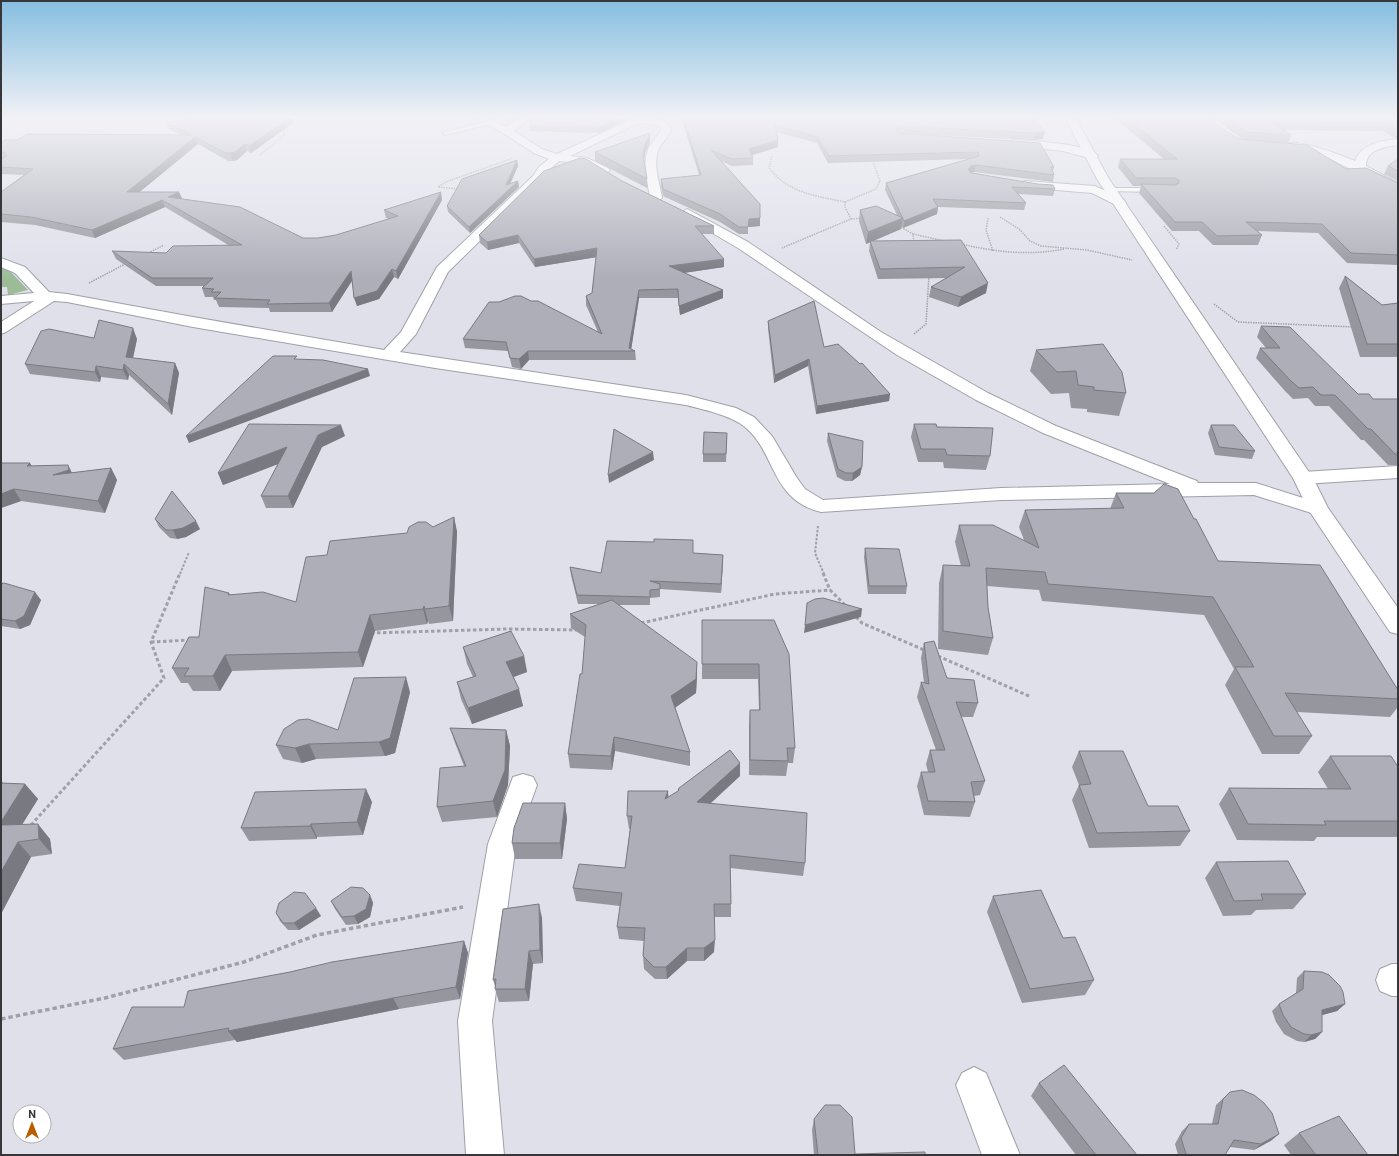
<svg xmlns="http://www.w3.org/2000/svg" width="1399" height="1156" font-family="Roboto,sans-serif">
<rect width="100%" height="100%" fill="#e0e0eb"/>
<path fill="#9cbc98" d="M1,267L8,269L28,290L8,295L7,287H1Z"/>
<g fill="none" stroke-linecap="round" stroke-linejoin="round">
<g stroke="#9f9fa9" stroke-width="2">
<path id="lane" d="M488,121L490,124L445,135L442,133Z
M1111,188H1155L1158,190L1155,192L1109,191L1108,190Z"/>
</g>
<g stroke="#9f9fa9" stroke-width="2">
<path id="street" d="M471,117H484L506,127L519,117H530L514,131L542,149L557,154L635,118L662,117L657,120L666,122L671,129C669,138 661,142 658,151C653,166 660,183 662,198L656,202L650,198L645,168L646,156L649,147L660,132L661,129L659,126L642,123L634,125L570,156L587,158L608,168L610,170L608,172H600L581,163L559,161L548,171L542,180L448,272L416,334L400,352L686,395L736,408L754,417L772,436L797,478L805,489L823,500L1001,488L1170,484L1043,433L976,400L897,355L738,248L683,216L681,213L687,209L748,242L881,332L988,393L1056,426L1197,481L1198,483H1256L1325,505L1328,509L1325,513L1318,515L1254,495L1001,500L821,512C768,499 777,449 741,424C725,414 705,410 686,405L435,368L193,327L67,302L54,301L6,332L1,334V322L34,301L1,304V296L34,293L15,273L1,267V258L25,267L49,292L67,294L193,317L384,350L401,332L437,267L533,176L539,167L549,159L534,153L503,133Z
M1398,139V145C1384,147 1366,149 1366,166L1398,183V192L1326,157L1301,151L1286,149L1281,146C1290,135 1343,156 1355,161C1362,143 1381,141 1398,139Z
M1012,140C1029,141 1088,143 1098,156L1093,159L1063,151L1008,145L1007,143Z
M1025,181L1095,186L1124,200L1126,203L1120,207L1092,193L1021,187L1019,185L1021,183Z
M1398,466V478L1303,484L1296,482L1293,478L1296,474L1303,472Z
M523,774L533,777L537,785L516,844L492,1021L504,1155H466L458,1021L488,844L513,777Z
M1392,964H1398V996H1392L1380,991L1376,980L1380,969Z
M974,1067L986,1073L1020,1155H982L956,1085L962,1073Z"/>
</g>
<g stroke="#9f9fa9" stroke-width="2">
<path id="secondary" d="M1065,117H1075L1109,179L1313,478L1328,508L1398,608V634L1390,632L1308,509L1293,478L1097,179Z"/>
</g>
<path stroke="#a0a0a8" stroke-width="1.5" stroke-dasharray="1.5 1" stroke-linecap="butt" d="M202,121L208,117
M260,155L284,135V130L279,131
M772,156L769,168C788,193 816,196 845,202V207L851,219L782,248
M460,189L438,187L446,182L513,158
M845,202L876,189L880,181L872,159
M1000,217L1019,229L1030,241L1041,246L1087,250L1132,260
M988,218L986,230L993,251
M851,219L862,218
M899,226L913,234L914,243
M1164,226L1179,244L1176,250
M913,234L944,241
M961,244C996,252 1029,256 1064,249
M146,254L164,245
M89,283L127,263
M1214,304L1238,322L1355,327
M914,334L926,324L929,275"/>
<path stroke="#a0a0a8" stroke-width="2" stroke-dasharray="2.5 1.5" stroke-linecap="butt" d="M818,526L815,553L824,574
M180,574L189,552"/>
<path stroke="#a0a0a8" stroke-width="3" stroke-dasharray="3.5 2.5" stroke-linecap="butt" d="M823,573L830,590
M856,617L862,623L924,650
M641,623L775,594L830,590L846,606
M371,633L507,629L578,630
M151,642L191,640
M938,656L1031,697
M31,825L164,678L151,642L180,573"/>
<path stroke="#a0a0a8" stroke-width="3.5" stroke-dasharray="4.5 3" stroke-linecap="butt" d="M1,1019L105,998L244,962L317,935L463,907"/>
<use href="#lane" fill="#fff" fill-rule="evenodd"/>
<use href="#street" fill="#fff" fill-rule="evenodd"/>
<use href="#secondary" fill="#fff" fill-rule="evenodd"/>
</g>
<path fill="#95969e" d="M527,117H634L599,133L530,131L529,126L531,121L527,122Z
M681,117H1032L1043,139L1033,140L897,133L1054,167L1053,171L1054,175L1053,182L974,172H971L1055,189L1053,196L1018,194L1026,203L1024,210L938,207L937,214L903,228L902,226L901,229L873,241L961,240L986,293L958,307L929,297L931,287L947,278L878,279L869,251L870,242L866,244L859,221L860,210L897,215L885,190L886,183L970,159L828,163L817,143L776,132L778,147L752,155L753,158V165L732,166L721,161L760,226L748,227V234H739L720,222L663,196L661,186V179L699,175Z
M1113,117H1208L1221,128L1239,139L1398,183V265L1347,263L1318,233L1257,231L1262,235L1258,245H1213L1199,231H1172L1139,193L1141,186H1133L1118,167L1120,159H1164Z
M1212,117H1398V138H1395L1383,131L1284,130L1291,135L1288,143L1243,140Z
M166,122L293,123L251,153L247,151L237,160L233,161H228L198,144L139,192H179L182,199L303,238H318L336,235L389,219L386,218L384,210L442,200L398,279L394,277L379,299L357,306L352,281L332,312H270L269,308L219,307L216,300H214L213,297H205L202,288L204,286H156L116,259L112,251L166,253L230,246L165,207L95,238L35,225L1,222V192L24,175L1,174V143L181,135L169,129Z
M650,142L645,153L644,160L647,179V188L595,161V152Z
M1398,159V181L1384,174L1388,166Z
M517,160L518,166L510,184L518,181L519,187L470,233L448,212L447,206Z
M622,181L714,226V234H702L724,267L684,273L723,290V298L680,315L678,298H639L631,349L635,351L636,360H529L521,369L512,367L508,351L465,348L463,339L499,302L531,301L598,332L586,305V296L592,293L596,257L535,267L519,243L488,250L480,243L479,235Z
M1345,276L1382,305L1398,303V357H1360L1339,288Z
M768,321L860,364L890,394L889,401L816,414L808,366L774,383L768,328Z
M1261,326L1358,394L1373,399H1398V465H1388L1364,440H1361L1329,406H1315L1308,398L1293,399L1285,391L1256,358L1260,348H1266L1257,337Z
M94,338L137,339L133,358L175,363L179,373L172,415L129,375L128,380L101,377L100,382L30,374L25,364Z
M1036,350L1126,393L1119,416L1087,412V409L1071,408L1069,393L1051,394L1030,371Z
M914,424L937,427L990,456L986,470L944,468L943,462H918L911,437Z
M1211,425L1255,451L1252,459L1215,455L1208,433Z
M727,433L726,462H703V454Z
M828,433L862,467L860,475L852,481H845L837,477L827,441Z
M345,436L322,447L293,508H266L261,496L278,464L223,485L218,473Z
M1,463L32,466L68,465L72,473L111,468L117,480L105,513L21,501L1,508Z
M1116,493L1218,561L1398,690V707L1390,717L1297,712L1312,736L1299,754H1262L1225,685L1234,669L1204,615L1042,601L1039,590L987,586L988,607L993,638L988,655L938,649L939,583L943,565L961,566L955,542L959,525L1024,540L1019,527L1025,510L1110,509Z
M454,517L457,532L453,621L429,624L428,621L427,624L375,631L363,667L232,671L220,691H193L188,683H181L172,668L199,637L229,593L230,595L296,602L327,555L407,533L433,527Z
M155,519L200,529L186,537L177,539L170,538L159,527Z
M654,542L693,553L723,555L721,593L660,589V597L650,598V605H619L697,676L696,693L675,707L690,752V766L615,751L612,770L570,768L568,754L582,674L585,637L571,628L570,614L600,604H578L571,575L570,567L601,573Z
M865,548L907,586L906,594H868L864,557Z
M1,584L41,600L30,625L20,629L1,626Z
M702,620H774L795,748L793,763H788L786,776L749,775V725L750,710H759L758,679H702Z
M924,643L947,678L978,703L973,717H961L985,781L980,795L974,796L975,802L970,817L924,815L917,786L921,772H928L926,764L930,750H936L917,697L921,682L924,683L921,658Z
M463,647L524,656L527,672L514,677L523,706L472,724L461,699L457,682L473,677L467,664Z
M410,692L395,753L385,756L316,759L302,763L283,759L276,745L338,730Z
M450,728L506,730L510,746L508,785L497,817L442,822L437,807L464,766L455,743Z
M1079,751L1148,806L1190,831L1180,846L1089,848L1072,800L1079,785L1072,767Z
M1330,756L1398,767V837H1317L1314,841L1237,840L1219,804L1229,788L1328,789L1318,772Z
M740,776L710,803L805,863L803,876L730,868L731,904V917H714V952L704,961H687L667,979H655L644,969L643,956L644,941L619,939L617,927L620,906L576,901L573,888L625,868L630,829H629L627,816L668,791V797Z
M1,780L3,783L25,784L38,799L22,824L50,839L52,854L31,857L1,914Z
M372,802L363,835L317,837V839L249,841L241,828Z
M565,803L567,819L562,859H515L512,843Z
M1216,862L1306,894L1293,909L1256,910L1251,915L1223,916L1205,878Z
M370,895L373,903L370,917L358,924L346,925L335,909L331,901Z
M993,896L1063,938L1094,980L1085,995L1022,1003L987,912Z
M276,913L321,916L299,930H288L280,921Z
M542,918L543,963L533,964L529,1001L499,1002L495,989V986L493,980Z
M464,941L468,953L460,999L399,1009L237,1042L235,1040L124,1060L113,1049L184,1007Z
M1304,971L1345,1004L1337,1011L1322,1015V1032L1315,1039L1304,1042L1297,1041L1284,1034L1276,1022L1272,1011L1279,1004L1296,993L1297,978Z
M1039,1083L1137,1155H1076L1031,1096Z
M1230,1092L1272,1140L1254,1150L1230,1147L1225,1155H1178L1175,1144L1182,1131L1189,1124H1212L1216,1105Z
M814,1119L855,1154L925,1155H814L812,1130Z
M1299,1133L1368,1155H1291L1284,1145Z"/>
<path fill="#797a81" d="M291,117H292L293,123L251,153L249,146Z
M507,117H517L507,122Z
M622,117H634L599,133L598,128Z
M1045,132L1043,139L1033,140L1034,133Z
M650,133V142L645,153L643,164V154L645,144Z
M195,137L198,144L130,200L127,192Z
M778,140V147L749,156V149Z
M245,144L247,151L237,160L233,161L230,153Z
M517,160L518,166L507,191L506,185Z
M976,165L974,172L970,173L968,169L971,166Z
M518,181L519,187L470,233L469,227Z
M179,192L182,199L168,197Z
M441,192L442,200L398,279L396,271Z
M162,200L165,207L95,238L92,230Z
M938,207L937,214L903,228L904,221Z
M760,218V226L748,227L749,219Z
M903,218L901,229L866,244L868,232Z
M518,235L519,243L488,250L487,242Z
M597,248L598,257L535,267L534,259Z
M724,259V267L669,275V266Z
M392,269L394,277L379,299L357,306L354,298Z
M351,271L353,279L332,312L329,303Z
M988,283L986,293L958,307L961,297Z
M639,290V298L631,351L629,348Z
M723,290V298L680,315L679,306Z
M133,328L137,339L131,367L126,357Z
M528,351L529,360L521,369L519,359Z
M809,359L808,366L774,383L775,375Z
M175,363L179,373L172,415L168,404Z
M124,364L129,375L128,380L123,370Z
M96,366L101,377L100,382L95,372Z
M368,369L370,376L189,443L186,436Z
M890,394L889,401L816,414L817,406Z
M341,425L345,436L322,447L293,508L288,496L318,435Z
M287,447L291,459L223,485L218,473Z
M653,452L654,460L609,483L608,475Z
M30,463L37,474L27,466Z
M68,465L74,477L53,475Z
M862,467L860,475L852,481L853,473Z
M111,468L117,480L105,513L98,501Z
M14,489L21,501L1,508V494Z
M454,517L457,532L453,621L449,606Z
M196,521L200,529L186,537L177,539L173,530Z
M723,555V563L721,593V584Z
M35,592L41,600L30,625L20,629L15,621Z
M424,606L428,621L427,624L423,609Z
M862,609L861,617L804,633L805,625Z
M370,615L375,631L363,667L358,652Z
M225,655L232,671L220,691L213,676Z
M524,656L527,672L510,678L506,662Z
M697,662V676L696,693L672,710L671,696Z
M406,677L410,692L395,753L385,756L379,742Z
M519,689L523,706L472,724L468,708Z
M506,730L510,746L508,785L497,817L493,801Z
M614,737L615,751L612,770L611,756Z
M309,744L316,759L302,763L295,748Z
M740,763V776L697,816V802Z
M25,784L38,799L12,841L1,828V822Z
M366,789L372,802L363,835L357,822Z
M668,791L669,804L665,799Z
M565,803L567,819L562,859L560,843Z
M38,824L50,839L52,854L39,839Z
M311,824L317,837V839L310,826Z
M18,842L31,857L1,914V872Z
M370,895L373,903L370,917L358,924L354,916Z
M539,904L542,918L543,963L540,950Z
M316,908L321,916L299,930L294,923Z
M715,940L714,952L704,961V948Z
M464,941L468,953L460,999L456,987Z
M687,948V961L667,979L666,967Z
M529,951L533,964L529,1001L525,989Z
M393,998L399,1009L237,1042L228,1031Z
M1345,1004L1337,1011L1315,1017L1322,1010Z
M1322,1032L1315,1039L1304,1042L1311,1035Z
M1279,1134L1272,1140L1254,1150L1261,1144Z"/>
<path fill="#adaeb8" stroke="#797a81" d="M229,117H291L249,146L245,144L235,152L230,153H226L195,137L127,192H179L168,197L240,207L303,238H318L336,235L398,216L384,210L441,192L396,271L392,269L377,291L354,298L351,271L329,303L267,304L270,300L215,298L221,292H211L214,289L202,288L213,278H152L112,251L166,253L173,246L242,245L162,200L92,230L31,217L1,214V192L33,169L1,167V159L7,156L4,152H1V143L5,140H17L27,134L191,135L166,122Z
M534,117H622L598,128L529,126Z
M683,117H1032L1045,132L1034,133L897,126L896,130L898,133L1040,143L1054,167H1051L1054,175L976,165L971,166L968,169L971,173L1038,184L1053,185L1055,189L1012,187L1026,203L933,199L938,207L904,221L886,183L979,156L978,152L829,156L817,137L775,125L778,140L749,149L753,158L732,159L711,150L760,204V218L749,219L748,227H739L720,214L663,189L661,179L701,175Z
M1125,117H1208L1221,128L1239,139L1307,145L1346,169L1366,168L1398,183V255L1351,253L1322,224L1246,222L1262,235L1217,236L1202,222H1175L1141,184L1175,185L1179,183V180L1175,178H1136L1120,159H1177Z
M1226,117H1398V130L1386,123L1271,122L1291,135L1246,132Z
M650,133L645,144L643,154L647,179L595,152Z
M580,158L586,159L622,181L714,226H695L724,259L669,266L723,290L679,306L678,289L639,290L629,348L635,351H528L519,359L510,358L506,342L463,339L489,302H499L515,296H521L531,301H538L602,334L586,296L592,293L597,248L534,259L518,235L487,242L479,235L544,171Z
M1398,159V171L1388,166Z
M517,160L506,185L518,181L469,227L447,206L462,179Z
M876,206L903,218L868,232L860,210Z
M961,240L988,283L961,297L931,287L965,267L880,269L870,241Z
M1345,276L1382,305L1398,303V344H1367Z
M814,301L824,347L838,344L860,364L862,363L890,394L817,406L809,359L775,375L768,321Z
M99,320L133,328L126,357L175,363L168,404L124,364L123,370L96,366L95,372L25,364L41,331L49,329L94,338Z
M1261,326L1290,327L1358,394H1369L1373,399H1398V454H1395L1371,429H1368L1335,395H1321L1313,387L1299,388L1290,380L1260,348H1280Z
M1103,344L1122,372L1126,393L1094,390V387L1078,385L1076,371L1057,372L1036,350Z
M273,356H297L294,359L323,360L368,369L186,436Z
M249,424L341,425L318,435L288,496H261L287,447L218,473Z
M914,424H936L937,427L993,428L990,456L947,455L945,449H921Z
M1211,425H1234L1255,451L1219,447Z
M614,429L653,452L608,475Z
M704,432L727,433L726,454H703Z
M828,433L863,441L862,467L853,473H846L838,469Z
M1,463H30L27,466L68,465L69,470L53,475L111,468L98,501L14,489L1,494Z
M1164,484L1178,489L1194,519H1196L1218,561L1320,565L1398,690V699L1285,693L1312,736H1274L1235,667H1254L1213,597L1048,584L1045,572L986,568L988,607L993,638L943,631V565L970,566L959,525H993L1039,548L1025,510L1124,508L1116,493H1154Z
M172,491L196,521L183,528L173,530H166L155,519Z
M454,517L449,606L425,609L424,606L423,609L370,615L358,652L225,655L213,676H184L189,668H172L189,637H199L205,587L229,593L228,595L263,592L296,602L306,557L327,555L330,541L407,533L409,527L418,522H426L433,527Z
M654,539L693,540V553L723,555L721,584L650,581L660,584V589L650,590V597L577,595L570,567L601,573L607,541L654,542Z
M865,548L899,549L907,586H869Z
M4,583L35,592L24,616L15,621L1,619V584Z
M823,598L862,609L805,625L807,603L815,599Z
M612,600L697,662L696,679L671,696L690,752L614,737L611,756L568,754L580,674H582L586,625L570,614Z
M702,620H774L789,654L795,748H787L788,761L750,760V710H760L759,664H702Z
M511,631L524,656L506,662L519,689L468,708L457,682L476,676L463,647Z
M934,641L947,678L974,680L978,703L956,702L985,781L971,782L975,802L928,801L921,772H935L930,750H945L921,682L929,684L924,643Z
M406,677L390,738L379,742L309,744L295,748L276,745L284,729L298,720L308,719L338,730L354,678Z
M450,728L506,730L505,770L493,801L437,807L440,768L466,766Z
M730,750L740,763L697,802L807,813L805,863L730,855L731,904H714L715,940L704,948H687L666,967H654L643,956L645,928L617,927L622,893L573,888L579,864L625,868L632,816H627L628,791H668L665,799L678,791L679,788Z
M1079,751H1123L1148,806H1178L1190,831L1097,833L1079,785L1091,784Z
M1330,756H1391L1398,767V821H1324L1326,825L1248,824L1229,788L1351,789Z
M1,783L25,784L1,822Z
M366,789L357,822L311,824L310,826L241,828L255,792Z
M523,803H565L560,843H512L514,828Z
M38,824L39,839L18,842L1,872V825Z
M1288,861L1306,894H1261L1263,900L1234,901L1216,862Z
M351,887L363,888L370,895L366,909L354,916L342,917L331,901Z
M1041,890L1063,938L1075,937L1094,980L1030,989L993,896Z
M294,892L305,893L316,908L294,923H283L276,913L279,903Z
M539,904L540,950L529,951L525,989H495L496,979L493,980L503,909Z
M464,941L456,987L393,998L228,1031L229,1028L113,1049L132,1007H184L188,991L290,972L332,962Z
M1304,971L1322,972L1329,975L1340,986L1343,992L1345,1004L1322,1010V1032L1311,1035L1304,1034L1291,1027L1283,1015L1279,1004L1303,989Z
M1064,1065L1137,1155H1096L1039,1083Z
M1242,1090L1254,1095L1264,1103L1272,1113L1279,1134L1261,1144L1234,1140L1225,1155H1188L1186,1154L1181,1138L1189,1124H1218L1223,1099L1230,1092Z
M825,1105H840L852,1117L855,1154L925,1152V1155H818L814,1119Z
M1339,1116L1368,1155H1316L1299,1133Z"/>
<linearGradient id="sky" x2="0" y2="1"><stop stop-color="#85bee0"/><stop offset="0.42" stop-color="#f1f1f6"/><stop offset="1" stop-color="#f1f1f6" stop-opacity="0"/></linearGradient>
<rect width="1399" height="279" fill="url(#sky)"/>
<rect width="1399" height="1156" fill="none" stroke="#37373b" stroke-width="4"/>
<g transform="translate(32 1124)"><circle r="19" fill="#ffffff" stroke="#afafb1"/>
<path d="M0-3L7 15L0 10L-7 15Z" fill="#b95e00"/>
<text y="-6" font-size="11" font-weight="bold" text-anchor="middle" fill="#37373b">N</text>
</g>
</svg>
